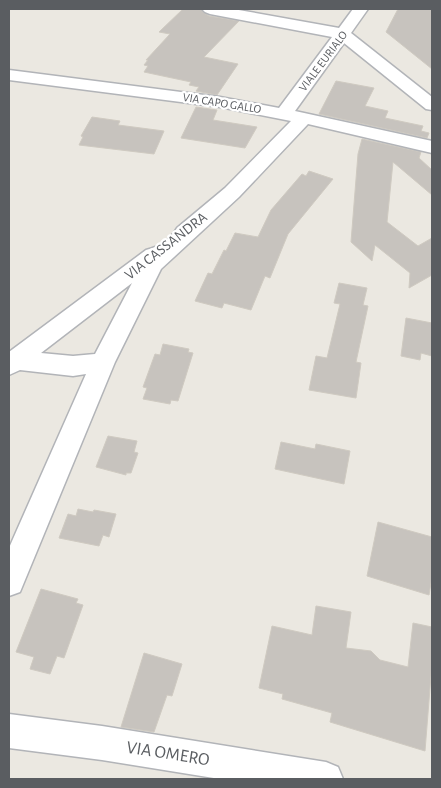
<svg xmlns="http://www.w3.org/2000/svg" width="441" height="788" font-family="'Alegreya Sans',sans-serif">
<rect width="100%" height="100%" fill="#ebe8e1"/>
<path fill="#c7c3be" stroke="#cfcac1" d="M183,9H200L204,13L209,16L239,21L204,57L238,64L217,95L196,91L199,87L189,85L191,82L144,72L148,66L144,65L148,60H146L170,34L159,32Z
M398,9H432V69L386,32Z
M336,81L374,88L365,106L388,111L385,118L423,126L421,131L429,133L427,138L319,114Z
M196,107L217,110L213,120L257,127L245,148L181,138Z
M92,117L120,121L118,125L164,131L154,154L79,145L83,137L81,136Z
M362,139L421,152L419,158L432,170V195L393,162L387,222L418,246L432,238V275L409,288L410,273L375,245L372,261L351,242L358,154Z
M309,171L333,179L288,234L270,278L265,276L251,310L224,303L222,308L195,301L208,273L212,274L224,250L226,251L235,233L258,237L271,210L302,174L306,176Z
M339,283L367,288L363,305L368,306L356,362L361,363L356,398L309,390L316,356L327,358L340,304L334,303Z
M406,318L432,323V356L421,353L420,360L401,356Z
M163,344L189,349L188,352L193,353L178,401L171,400L170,404L143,399L147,388L143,387L155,354L160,355Z
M108,436L137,441L134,452L138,453L131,473H126V475L96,467Z
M281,442L315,449L316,444L350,451L344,484L275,469Z
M78,509L93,512L94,510L116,514L109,537L103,535L99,546L59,538L68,514L76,516Z
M378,522L432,537V577L429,595L367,576Z
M41,589L78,599L76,603L83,605L64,658L57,656L50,674L30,669L34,657L16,652Z
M316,606L351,612L346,648L371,651L380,660L408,667L413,623L432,627V663L425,751L330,722L332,713L282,699L283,694L259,688L272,626L312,635Z
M144,653L182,664L172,696L167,695L154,732L121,727Z"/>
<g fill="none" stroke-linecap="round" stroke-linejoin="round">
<g stroke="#b2b4b8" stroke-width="3">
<path id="minor" d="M202,9H233L339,28L353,9H368L351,33L432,97V110L426,109L344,43L295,111L432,141V153L308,124L239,197L161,269L115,362L20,592L9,596V548L86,374L73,376L20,370L9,375V352L146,250C160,246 169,241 177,228L225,188L291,121L220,107L9,80V70L220,97L279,108L332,37L210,14L205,12ZM132,283L95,354L73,356L41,353Z
M9,714L102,726L326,762L338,767L343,779H220L102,760L9,748Z"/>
</g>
<use href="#minor" fill="#fff" fill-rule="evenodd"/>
</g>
<g text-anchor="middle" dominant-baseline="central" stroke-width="4.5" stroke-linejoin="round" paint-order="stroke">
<g font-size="12" fill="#5a5d61" stroke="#fff">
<text transform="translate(323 61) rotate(-53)">VIALE EURIALO</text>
<text transform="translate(222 103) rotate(9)">VIA CAPO GALLO</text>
</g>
<g font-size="15" fill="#5a5d61" stroke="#fff">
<text transform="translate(166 246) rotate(-38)">VIA CASSANDRA</text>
</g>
<g font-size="18" fill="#5a5d61" stroke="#fff">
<text transform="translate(168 754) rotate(9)">VIA OMERO</text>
</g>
</g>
<rect width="441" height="788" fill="none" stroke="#5a5d61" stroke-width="20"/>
</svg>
